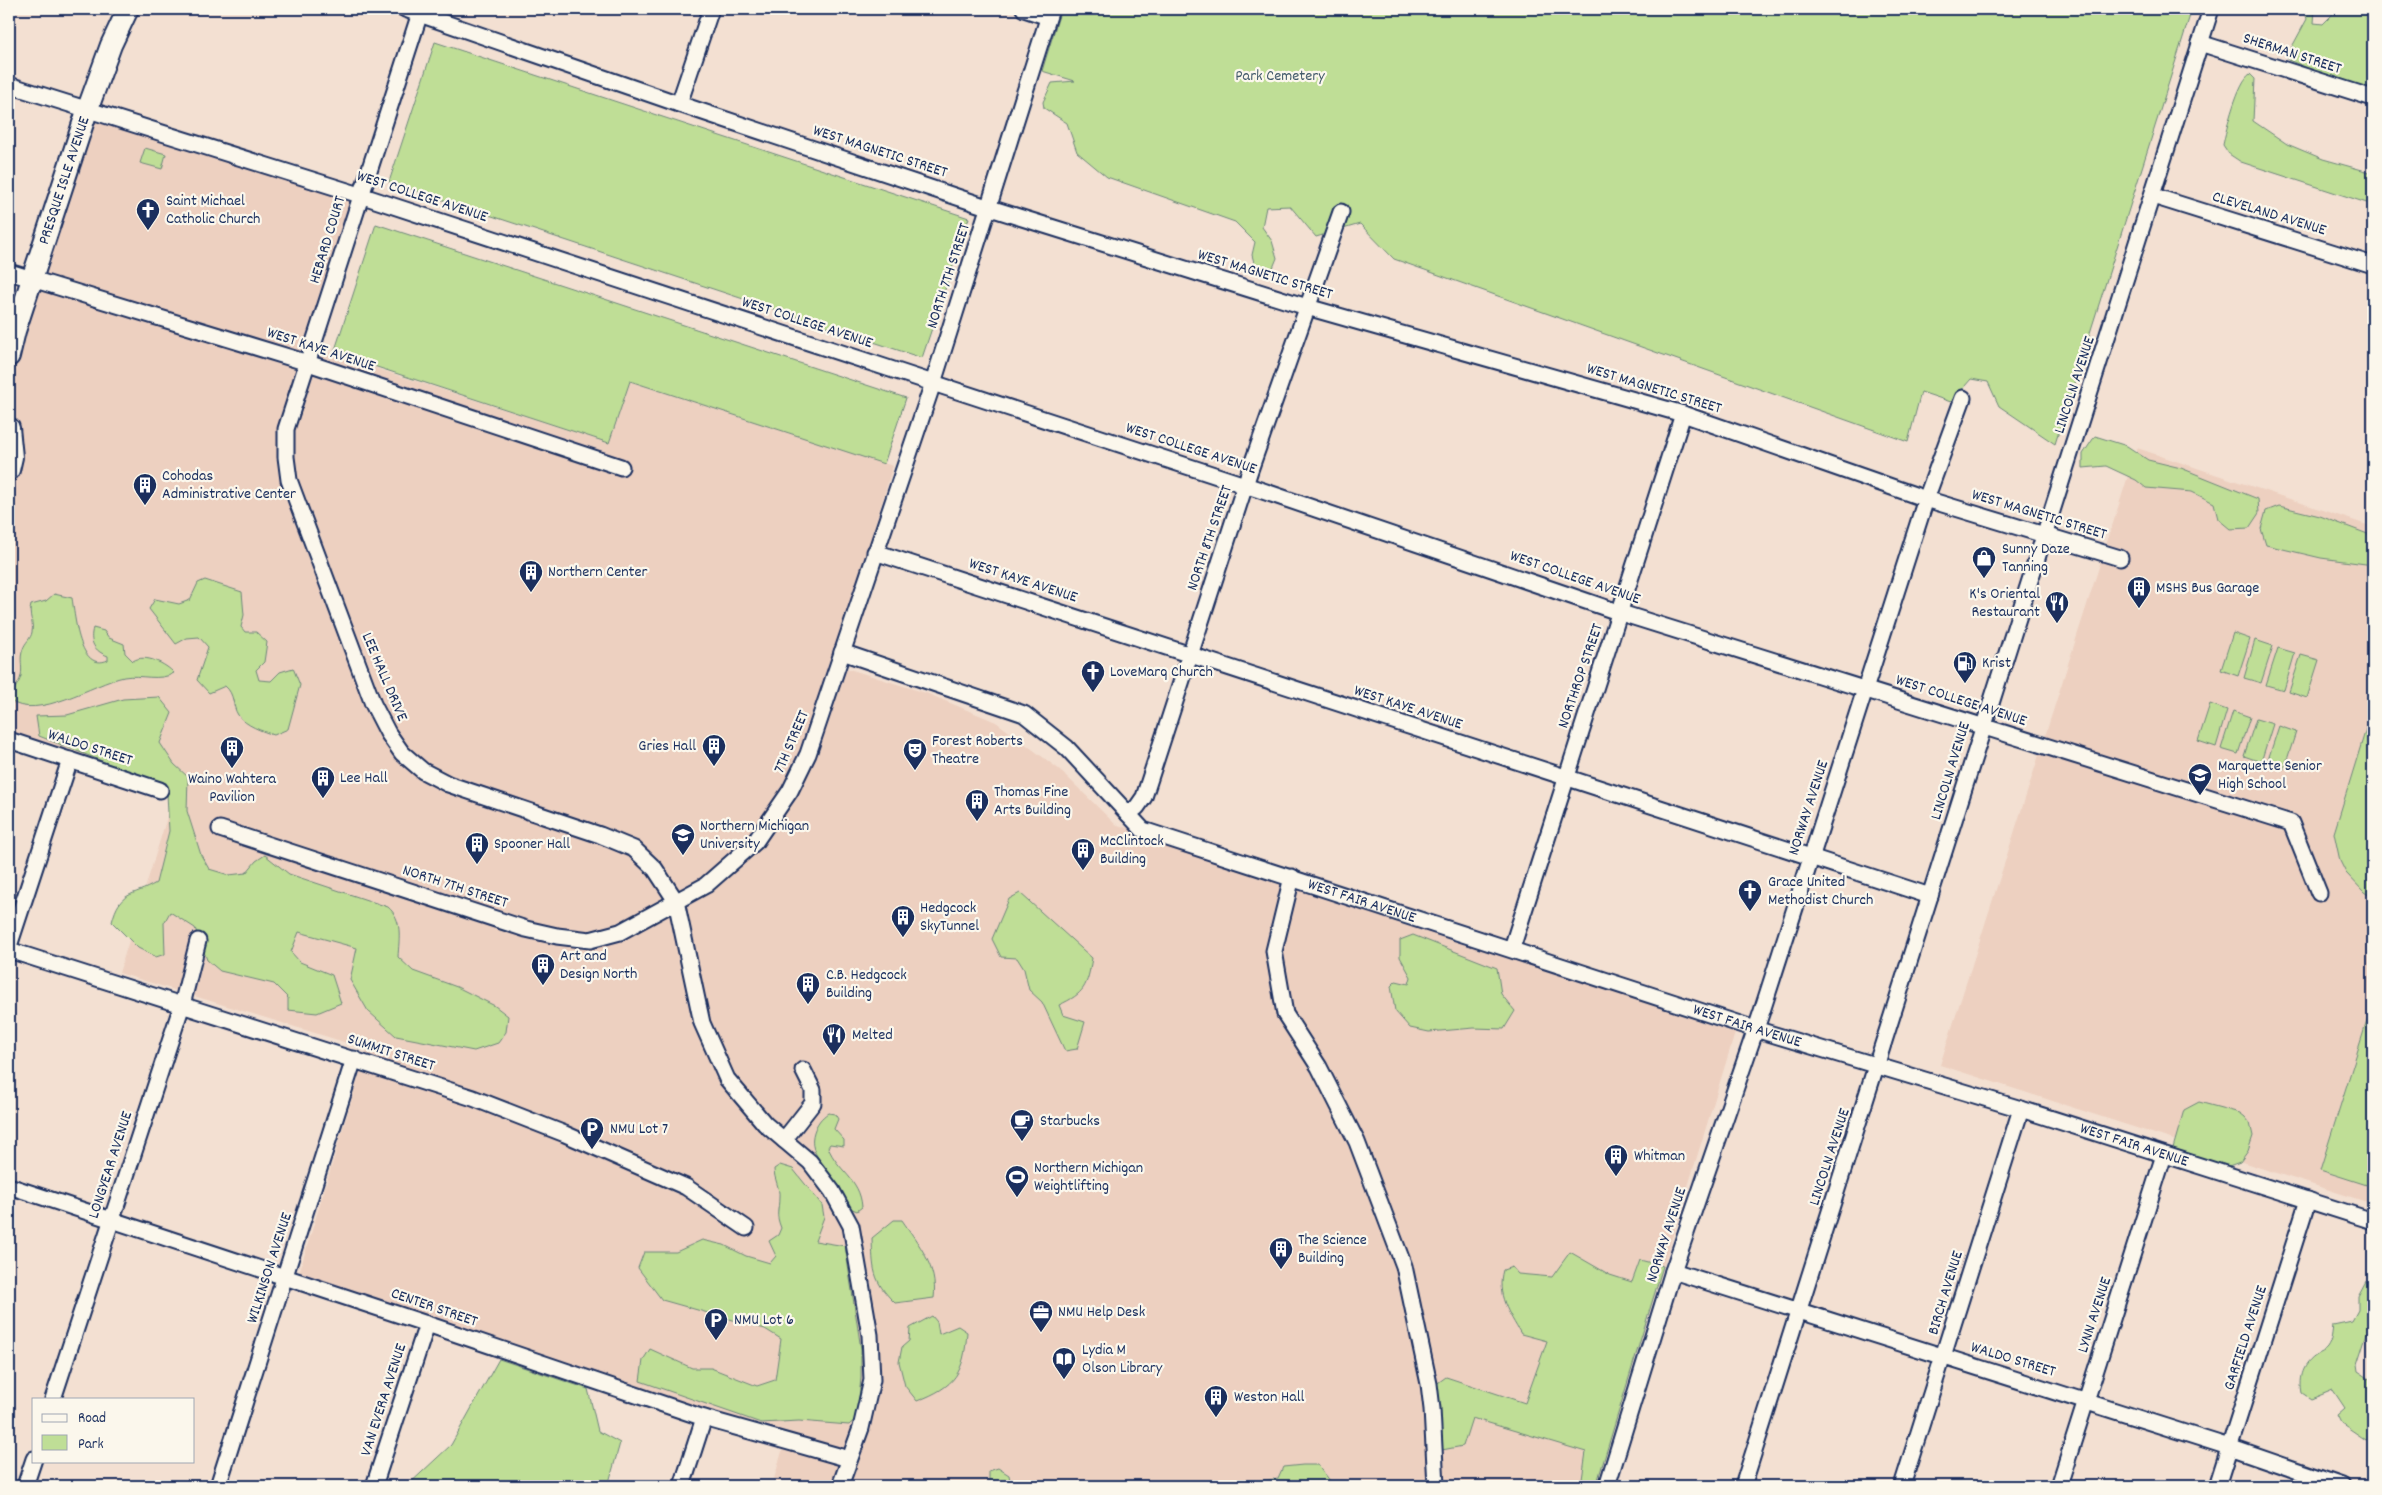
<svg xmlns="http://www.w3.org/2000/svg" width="2382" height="1495" font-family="Dekko,sans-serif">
<rect width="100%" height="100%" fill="#f3e0d2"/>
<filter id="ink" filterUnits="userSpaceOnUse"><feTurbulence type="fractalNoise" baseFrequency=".02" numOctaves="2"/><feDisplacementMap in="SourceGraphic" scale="10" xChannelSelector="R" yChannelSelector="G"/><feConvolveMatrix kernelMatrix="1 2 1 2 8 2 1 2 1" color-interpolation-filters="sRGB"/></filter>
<g filter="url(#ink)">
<path fill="#edd0c0" d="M93,117L354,196L303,345L609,443L629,381L893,466L833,664L926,693L996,722L1060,770L1115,824L1735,1033L1596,1486H772L785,1441L299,1273L367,1049L119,973L177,785L9,735V368Z
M2137,448L2373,527V1204L1940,1065Z"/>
<path fill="#bfde96" stroke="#6d867a" d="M1061,9H2192L2055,444L1999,406L1988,382L1971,379L1951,402L1921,392L1908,442L1394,259L1360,224L1316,237L1290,206L1266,207L1262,227L1272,241L1277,258L1270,275L1256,270L1252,255L1255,242L1235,222L1107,177L1077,152L1067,123L1044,108L1043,102L1052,83L1075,81L1042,71Z
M2304,9H2315L2314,23L2323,24L2332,15L2333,9H2373V91L2361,89L2288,60L2287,56L2307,19Z
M435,42L969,218L922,358L389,182Z
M2250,74L2255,79L2253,121L2287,144L2323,159L2373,173V205L2241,162L2229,154L2223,145C2226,130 2238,81 2250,74Z
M145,148L166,154L162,169L140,163Z
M376,224L906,398L884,464L630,381L609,443L334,353Z
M2095,436L2127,446L2148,460L2181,468L2258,499L2259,513L2249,528L2230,529L2218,519L2214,503L2192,492L2146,488L2136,480L2106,466L2083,468V454Z
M2279,506L2320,516L2373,536V565L2321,558L2266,545L2261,529L2266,511Z
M205,580L242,592L244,615L241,627L245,632H256L267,642L264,662L256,670L259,680L271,681L280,672L293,668L300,685L288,729L274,735C262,731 246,726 238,715C232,706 235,694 225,686L209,693L197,680L208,647L199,637L187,638L176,644L149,609L155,599L179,604L190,600L198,583Z
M54,594L72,598C75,616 79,673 108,660V656C94,651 89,642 93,628L104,631L109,638L124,644L125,653L133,661C145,653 166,664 174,673C160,682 140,674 124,677C94,683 37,722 9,700C11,691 19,685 21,676C23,666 19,659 23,649C25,642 31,639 32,632C34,622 28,615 31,605L46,601Z
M2233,633L2250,639L2238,676L2221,670Z
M2255,640L2273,646L2261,683L2244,678Z
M2278,648L2295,653L2284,690L2266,685Z
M2301,655L2319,660L2307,698L2289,692Z
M159,697L172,713L160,743L174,764L188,777L187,811L201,855L209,869L229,875L246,873L256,861L265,855L289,874L388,907C403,920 399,938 398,957L413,971L457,987L495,1006L508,1016L506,1032L498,1043L474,1051L396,1036L368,1011L350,980L357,948L299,932L291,952L300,962L332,975L341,1003L317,1013L288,1010V998L274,984L220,971L207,960L195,928L170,912L164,923L165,954L156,957L138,948L112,922C120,890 132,897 156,883L169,831L167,794L150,780L39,736L36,716L67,715L123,699Z
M2210,704L2227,710L2216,747L2198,741Z
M2373,706V898L2364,892L2346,873L2340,861L2334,833Z
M2233,711L2250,717L2238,754L2221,749Z
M2256,719L2273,724L2261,762L2244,756Z
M2279,726L2296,732L2284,769L2267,763Z
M1020,893L1092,958C1087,987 1085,993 1059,1005L1063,1015L1085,1022L1077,1049L1065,1051L1042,1002L1029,990L1024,969L1017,958L1001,957L992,939L1009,899Z
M1413,935L1497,968L1501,994L1515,1011L1504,1029L1474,1028L1429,1032L1410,1028L1395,1011L1391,986L1396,981L1409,984L1411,977L1400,957V940Z
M2373,1002V1187L2320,1170Z
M2199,1102L2240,1113L2245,1117L2250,1123L2253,1136L2248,1151L2240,1162L2226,1167L2175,1151L2173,1148L2184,1110Z
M828,1113L835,1114L838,1119L834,1129L844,1140V1146L830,1144L828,1147C837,1171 860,1178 862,1207L857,1211C842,1207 840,1188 832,1177C822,1161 808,1152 814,1132C817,1123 821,1118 828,1113Z
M780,1165L793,1169L822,1205L824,1217L815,1241L845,1246L861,1349V1378L857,1418L849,1425L799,1421L761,1423L640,1381L643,1360L650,1349L692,1368H711L757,1386L775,1380L781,1339L765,1329L662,1300L638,1268L644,1252H676L702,1240L724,1245L746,1256L770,1263L776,1256L769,1241L778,1235L781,1228C775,1213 779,1211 779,1197C780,1188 774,1179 774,1169Z
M894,1220H902C919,1245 938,1267 934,1298L895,1303C872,1281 873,1268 872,1238Z
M1570,1252L1610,1275L1632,1282L1640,1260L1663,1266L1596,1486H1581L1586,1452L1472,1418L1463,1446L1442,1450L1435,1385L1446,1377L1525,1403L1547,1341L1521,1334C1509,1313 1496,1295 1503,1270L1512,1267L1518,1274L1552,1277Z
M2366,1281L2373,1285V1332L2367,1333L2357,1364L2358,1371L2373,1381V1438L2366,1440L2341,1423L2337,1415L2345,1408L2333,1390L2311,1399L2302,1393C2299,1377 2303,1364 2317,1355C2321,1352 2324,1352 2327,1348C2332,1341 2332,1333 2333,1325L2352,1321L2358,1310V1296Z
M932,1316L937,1322L939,1334L958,1326L967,1332C964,1373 956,1386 917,1401L905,1386L899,1362L902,1347L909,1341L910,1328Z
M499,1359L588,1389L598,1431L620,1443L608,1486H407L451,1445Z
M1303,1465H1318L1334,1486H1229C1243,1477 1263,1483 1278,1478L1283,1467Z
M998,1468L1009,1475L1011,1486H989V1471Z"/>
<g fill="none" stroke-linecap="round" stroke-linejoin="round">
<g stroke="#1b2f5e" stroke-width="19">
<g id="minor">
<path d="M405,9L679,104L990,208L1307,307L1683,414L1926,499L2120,558"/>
<path d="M1024,9L1048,17"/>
<path d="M420,13L286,429V457L289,480L373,704L388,733L402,753L423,771L448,784L600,835L634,849L655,869L676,901L702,1023L727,1079L765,1124L810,1162L832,1191L851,1226L870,1335L872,1380L861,1428L840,1486"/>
<path d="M2200,43L2373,98"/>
<path d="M9,85L360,195L933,383L1260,490L1621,613L2291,823L2319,893"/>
<path d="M679,104L711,9"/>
<path d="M2153,196L2373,265"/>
<path d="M9,272L308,363L621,467"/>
<path d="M875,552L1930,896"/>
<path id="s1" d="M842,652L1024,714L1067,748L1143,830L1755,1029L2021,1109L2373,1221"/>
<path d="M9,740L160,790"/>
<path d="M1128,814L1137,807L1144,797L1250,470L1341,212"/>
<path d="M220,829L526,929L557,936L590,940L620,932L706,885L755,842L790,791L808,754L933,383L1051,9"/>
<path d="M1292,877L1274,951L1285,1014L1319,1067L1357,1142L1404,1266L1429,1384L1432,1409L1436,1486"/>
<path d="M9,946L70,760"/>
<path d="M1512,948L1683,414"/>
<path d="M9,950L473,1098L565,1134L686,1187L746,1228"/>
<path d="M784,1140L813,1103V1090L803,1070"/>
<path d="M9,1186L427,1324L704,1418L849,1459"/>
<path d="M1673,1271L2229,1447L2342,1486"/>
<path d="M53,1399L182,1005L198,941"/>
<path d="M25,1486L34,1459"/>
<path d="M218,1486L354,1059"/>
<path d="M374,1486L427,1324"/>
<path d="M682,1486L704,1418"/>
<path d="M1607,1486L1673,1271L1762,1011L1926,499L1963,398"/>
<path d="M1743,1486L2211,9"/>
<path d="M1902,1486L2021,1109"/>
<path d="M2059,1486L2164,1155"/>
<path d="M2217,1486L2308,1200"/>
</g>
</g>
<g stroke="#1b2f5e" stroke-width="24">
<g id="major">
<path id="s2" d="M9,356L15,331L88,108L111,45L128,9"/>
<path d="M9,428L12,457L9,470"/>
</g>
</g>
<use href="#minor" stroke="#fbf7ec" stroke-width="15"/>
<use href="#major" stroke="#fbf7ec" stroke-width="20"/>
</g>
</g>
<defs>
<g id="church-pin" transform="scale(1.25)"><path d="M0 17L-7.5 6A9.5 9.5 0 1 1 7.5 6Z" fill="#1b2f5e" stroke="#fbf7ec"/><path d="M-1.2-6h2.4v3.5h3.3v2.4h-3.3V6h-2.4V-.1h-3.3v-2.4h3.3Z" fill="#fff"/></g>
<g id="building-pin" transform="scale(1.25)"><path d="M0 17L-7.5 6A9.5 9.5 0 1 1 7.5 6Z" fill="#1b2f5e" stroke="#fbf7ec"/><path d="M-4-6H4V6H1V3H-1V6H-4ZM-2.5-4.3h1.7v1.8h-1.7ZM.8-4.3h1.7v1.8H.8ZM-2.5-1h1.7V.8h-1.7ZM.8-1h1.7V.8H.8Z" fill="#fff"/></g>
<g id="shop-pin" transform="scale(1.25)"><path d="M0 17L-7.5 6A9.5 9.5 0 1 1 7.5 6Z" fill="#1b2f5e" stroke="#fbf7ec"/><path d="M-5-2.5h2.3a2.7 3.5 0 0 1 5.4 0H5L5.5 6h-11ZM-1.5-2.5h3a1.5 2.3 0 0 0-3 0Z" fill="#fff"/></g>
<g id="restaurant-pin" transform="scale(1.25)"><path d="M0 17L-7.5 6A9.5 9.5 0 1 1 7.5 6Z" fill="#1b2f5e" stroke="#fbf7ec"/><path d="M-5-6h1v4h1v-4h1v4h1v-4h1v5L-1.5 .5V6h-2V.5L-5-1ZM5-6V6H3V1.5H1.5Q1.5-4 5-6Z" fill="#fff"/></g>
<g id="fuel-pin" transform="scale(1.25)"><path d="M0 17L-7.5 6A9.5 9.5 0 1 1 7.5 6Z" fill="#1b2f5e" stroke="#fbf7ec"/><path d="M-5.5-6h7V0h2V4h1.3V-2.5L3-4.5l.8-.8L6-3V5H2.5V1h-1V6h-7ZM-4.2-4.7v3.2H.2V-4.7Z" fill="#fff"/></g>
<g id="theatre-pin" transform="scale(1.25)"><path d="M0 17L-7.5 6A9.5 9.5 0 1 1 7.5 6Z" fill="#1b2f5e" stroke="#fbf7ec"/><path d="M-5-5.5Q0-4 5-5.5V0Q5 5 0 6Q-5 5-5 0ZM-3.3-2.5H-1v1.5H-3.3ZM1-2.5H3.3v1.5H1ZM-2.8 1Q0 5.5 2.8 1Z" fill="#fff"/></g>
<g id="school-pin" transform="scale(1.25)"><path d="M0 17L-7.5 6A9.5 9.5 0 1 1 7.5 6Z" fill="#1b2f5e" stroke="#fbf7ec"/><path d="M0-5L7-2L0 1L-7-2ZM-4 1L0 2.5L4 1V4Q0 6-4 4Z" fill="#fff"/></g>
<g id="university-pin" transform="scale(1.25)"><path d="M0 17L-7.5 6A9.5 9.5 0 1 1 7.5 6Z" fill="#1b2f5e" stroke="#fbf7ec"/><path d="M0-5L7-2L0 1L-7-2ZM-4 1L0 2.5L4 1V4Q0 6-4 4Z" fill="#fff"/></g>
<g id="cafe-pin" transform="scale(1.25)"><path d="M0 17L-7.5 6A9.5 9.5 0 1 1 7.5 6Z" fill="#1b2f5e" stroke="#fbf7ec"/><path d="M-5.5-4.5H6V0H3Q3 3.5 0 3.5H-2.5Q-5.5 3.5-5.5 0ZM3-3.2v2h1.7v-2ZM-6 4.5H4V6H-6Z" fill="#fff"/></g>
<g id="parking-pin" transform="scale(1.25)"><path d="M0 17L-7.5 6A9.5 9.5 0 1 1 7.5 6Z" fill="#1b2f5e" stroke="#fbf7ec"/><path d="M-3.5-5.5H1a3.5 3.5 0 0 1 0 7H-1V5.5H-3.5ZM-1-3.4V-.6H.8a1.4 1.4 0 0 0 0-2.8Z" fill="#fff"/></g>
<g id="stadium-pin" transform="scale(1.25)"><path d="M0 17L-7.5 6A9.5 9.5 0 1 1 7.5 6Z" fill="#1b2f5e" stroke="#fbf7ec"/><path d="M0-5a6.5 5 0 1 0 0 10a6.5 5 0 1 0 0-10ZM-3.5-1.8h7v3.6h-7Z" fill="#fff"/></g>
<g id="office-pin" transform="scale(1.25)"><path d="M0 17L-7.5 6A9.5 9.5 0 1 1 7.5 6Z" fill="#1b2f5e" stroke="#fbf7ec"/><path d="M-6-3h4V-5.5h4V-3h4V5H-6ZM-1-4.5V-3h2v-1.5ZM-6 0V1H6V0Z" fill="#fff"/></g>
<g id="library-pin" transform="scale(1.25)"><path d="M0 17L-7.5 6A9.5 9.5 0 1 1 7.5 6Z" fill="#1b2f5e" stroke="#fbf7ec"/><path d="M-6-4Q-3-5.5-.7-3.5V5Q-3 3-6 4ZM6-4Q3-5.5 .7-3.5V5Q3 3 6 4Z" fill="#fff"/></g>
</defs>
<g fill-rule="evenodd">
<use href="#church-pin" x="148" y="210"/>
<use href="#building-pin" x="145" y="485"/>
<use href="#shop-pin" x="1984" y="558"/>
<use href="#building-pin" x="531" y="572"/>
<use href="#building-pin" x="2139" y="588"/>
<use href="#restaurant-pin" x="2057" y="603"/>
<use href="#fuel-pin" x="1965" y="663"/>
<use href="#church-pin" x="1093" y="672"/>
<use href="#building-pin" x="714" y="746"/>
<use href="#building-pin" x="232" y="748"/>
<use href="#theatre-pin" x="915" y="750"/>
<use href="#school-pin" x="2200" y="775"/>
<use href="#building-pin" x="323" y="778"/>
<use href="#building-pin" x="977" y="801"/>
<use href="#university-pin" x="683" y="835"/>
<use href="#building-pin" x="477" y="844"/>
<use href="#building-pin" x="1083" y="850"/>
<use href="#church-pin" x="1750" y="891"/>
<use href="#building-pin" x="903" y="917"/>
<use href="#building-pin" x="543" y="965"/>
<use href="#building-pin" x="808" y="984"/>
<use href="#restaurant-pin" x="834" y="1035"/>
<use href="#cafe-pin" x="1022" y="1121"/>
<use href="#parking-pin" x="592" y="1129"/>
<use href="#building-pin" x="1616" y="1156"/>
<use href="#stadium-pin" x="1017" y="1177"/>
<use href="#building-pin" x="1281" y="1249"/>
<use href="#office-pin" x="1041" y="1312"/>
<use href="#parking-pin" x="716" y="1320"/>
<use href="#library-pin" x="1064" y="1359"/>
<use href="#building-pin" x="1216" y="1397"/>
</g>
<g text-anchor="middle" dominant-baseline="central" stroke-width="4.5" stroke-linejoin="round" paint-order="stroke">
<g font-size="16" fill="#1b2f5e" stroke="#fbf7ec">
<text transform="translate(2292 54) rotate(18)">SHERMAN STREET</text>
<text transform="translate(880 152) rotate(18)">WEST MAGNETIC STREET</text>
<text stroke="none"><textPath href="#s2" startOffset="184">PRESQUE ISLE AVENUE</textPath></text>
<text transform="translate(422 197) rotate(18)">WEST COLLEGE AVENUE</text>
<text transform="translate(2269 214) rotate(17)">CLEVELAND AVENUE</text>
<text transform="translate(328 240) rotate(-73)">HEBARD COURT</text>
<text transform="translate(1265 275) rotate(17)">WEST MAGNETIC STREET</text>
<text transform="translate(949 276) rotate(-72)">NORTH 7TH STREET</text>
<text transform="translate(807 323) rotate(18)">WEST COLLEGE AVENUE</text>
<text transform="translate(321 350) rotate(18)">WEST KAYE AVENUE</text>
<text transform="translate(2075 385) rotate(-72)">LINCOLN AVENUE</text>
<text transform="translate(1654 389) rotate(17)">WEST MAGNETIC STREET</text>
<text transform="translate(1191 449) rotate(18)">WEST COLLEGE AVENUE</text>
<text transform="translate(2039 515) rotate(17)">WEST MAGNETIC STREET</text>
<text transform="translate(1210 538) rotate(-71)">NORTH 8TH STREET</text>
<text transform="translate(1575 578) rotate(19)">WEST COLLEGE AVENUE</text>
<text transform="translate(1023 581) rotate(18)">WEST KAYE AVENUE</text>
<text transform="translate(1581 676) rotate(-71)">NORTHROP STREET</text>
<text transform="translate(384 677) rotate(67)">LEE HALL DRIVE</text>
<text transform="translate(1961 701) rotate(18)">WEST COLLEGE AVENUE</text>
<text transform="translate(1408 708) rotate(18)">WEST KAYE AVENUE</text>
<text transform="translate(792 742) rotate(-67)">7TH STREET</text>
<text transform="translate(90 748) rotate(18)">WALDO STREET</text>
<text transform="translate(1951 771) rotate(-73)">LINCOLN AVENUE</text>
<text transform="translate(1809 808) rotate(-72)">NORWAY AVENUE</text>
<text transform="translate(455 887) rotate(18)">NORTH 7TH STREET</text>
<text stroke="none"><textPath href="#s1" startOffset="589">WEST FAIR AVENUE</textPath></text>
<text stroke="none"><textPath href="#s1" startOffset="994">WEST FAIR AVENUE</textPath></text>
<text transform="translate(391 1053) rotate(18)">SUMMIT STREET</text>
<text stroke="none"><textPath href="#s1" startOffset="1399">WEST FAIR AVENUE</textPath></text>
<text transform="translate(1830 1157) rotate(-72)">LINCOLN AVENUE</text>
<text transform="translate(111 1165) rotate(-72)">LONGYEAR AVENUE</text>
<text transform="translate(1667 1235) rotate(-72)">NORWAY AVENUE</text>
<text transform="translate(270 1268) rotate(-72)">WILKINSON AVENUE</text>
<text transform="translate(1946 1293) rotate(-73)">BIRCH AVENUE</text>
<text transform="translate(434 1308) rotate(19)">CENTER STREET</text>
<text transform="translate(2095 1315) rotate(-72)">LYNN AVENUE</text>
<text transform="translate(2246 1338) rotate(-72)">GARFIELD AVENUE</text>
<text transform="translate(2013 1360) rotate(17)">WALDO STREET</text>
<text transform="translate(384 1400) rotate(-72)">VAN EVERA AVENUE</text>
</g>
<g font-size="16" fill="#445b6c" stroke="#fbf7ec">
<text x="1280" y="76">Park Cemetery</text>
</g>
<g font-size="16" fill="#1b2f5e" stroke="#fbf7ec" text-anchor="start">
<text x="166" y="201">Saint Michael<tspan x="166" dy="18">Catholic Church</tspan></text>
<text x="162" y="476">Cohodas<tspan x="162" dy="18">Administrative Center</tspan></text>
<text x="2002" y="549">Sunny Daze<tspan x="2002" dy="18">Tanning</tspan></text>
<text x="548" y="572">Northern Center</text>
<text x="2156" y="588">MSHS Bus Garage</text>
<text x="2040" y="594" text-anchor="end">K's Oriental<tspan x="2040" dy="18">Restaurant</tspan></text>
<text x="1982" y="663">Krist</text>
<text x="1110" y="672">LoveMarq Church</text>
<text x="932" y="741">Forest Roberts<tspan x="932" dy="18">Theatre</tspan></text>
<text x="696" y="746" text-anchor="end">Gries Hall</text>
<text x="2218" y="766">Marquette Senior<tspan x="2218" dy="18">High School</tspan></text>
<text x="340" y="778">Lee Hall</text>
<text x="232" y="779" text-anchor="middle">Waino Wahtera<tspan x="232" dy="18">Pavilion</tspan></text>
<text x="994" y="792">Thomas Fine<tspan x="994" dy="18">Arts Building</tspan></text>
<text x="700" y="826">Northern Michigan<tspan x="700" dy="18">University</tspan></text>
<text x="1100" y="841">McClintock<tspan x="1100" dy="18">Building</tspan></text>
<text x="494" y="844">Spooner Hall</text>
<text x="1768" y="882">Grace United<tspan x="1768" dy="18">Methodist Church</tspan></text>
<text x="920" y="908">Hedgcock<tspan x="920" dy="18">SkyTunnel</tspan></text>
<text x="560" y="956">Art and<tspan x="560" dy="18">Design North</tspan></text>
<text x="826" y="975">C.B. Hedgcock<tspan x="826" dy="18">Building</tspan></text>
<text x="852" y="1035">Melted</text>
<text x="1040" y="1121">Starbucks</text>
<text x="610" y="1129">NMU Lot 7</text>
<text x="1634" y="1156">Whitman</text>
<text x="1034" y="1168">Northern Michigan<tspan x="1034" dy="18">Weightlifting</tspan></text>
<text x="1298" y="1240">The Science<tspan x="1298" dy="18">Building</tspan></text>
<text x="1058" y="1312">NMU Help Desk</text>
<text x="734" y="1320">NMU Lot 6</text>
<text x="1082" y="1350">Lydia M<tspan x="1082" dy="18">Olson Library</tspan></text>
<text x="1234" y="1397">Weston Hall</text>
</g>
</g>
<rect width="2382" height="1495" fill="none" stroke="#fbf7ec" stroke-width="30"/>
<rect x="15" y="15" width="2352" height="1465" fill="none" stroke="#1b2f5e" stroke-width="2" filter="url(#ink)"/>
<rect x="32" y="1398" width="162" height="65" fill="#fbf7ec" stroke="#a1a7b3"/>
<rect x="42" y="1414" width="25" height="8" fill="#fbf7ec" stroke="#a1a7b3"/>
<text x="78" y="1422" font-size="15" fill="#1b2f5e">Road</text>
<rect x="42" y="1435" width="25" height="15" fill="#bfde96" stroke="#a1a7b3"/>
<text x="78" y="1448" font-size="15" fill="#1b2f5e">Park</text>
</svg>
